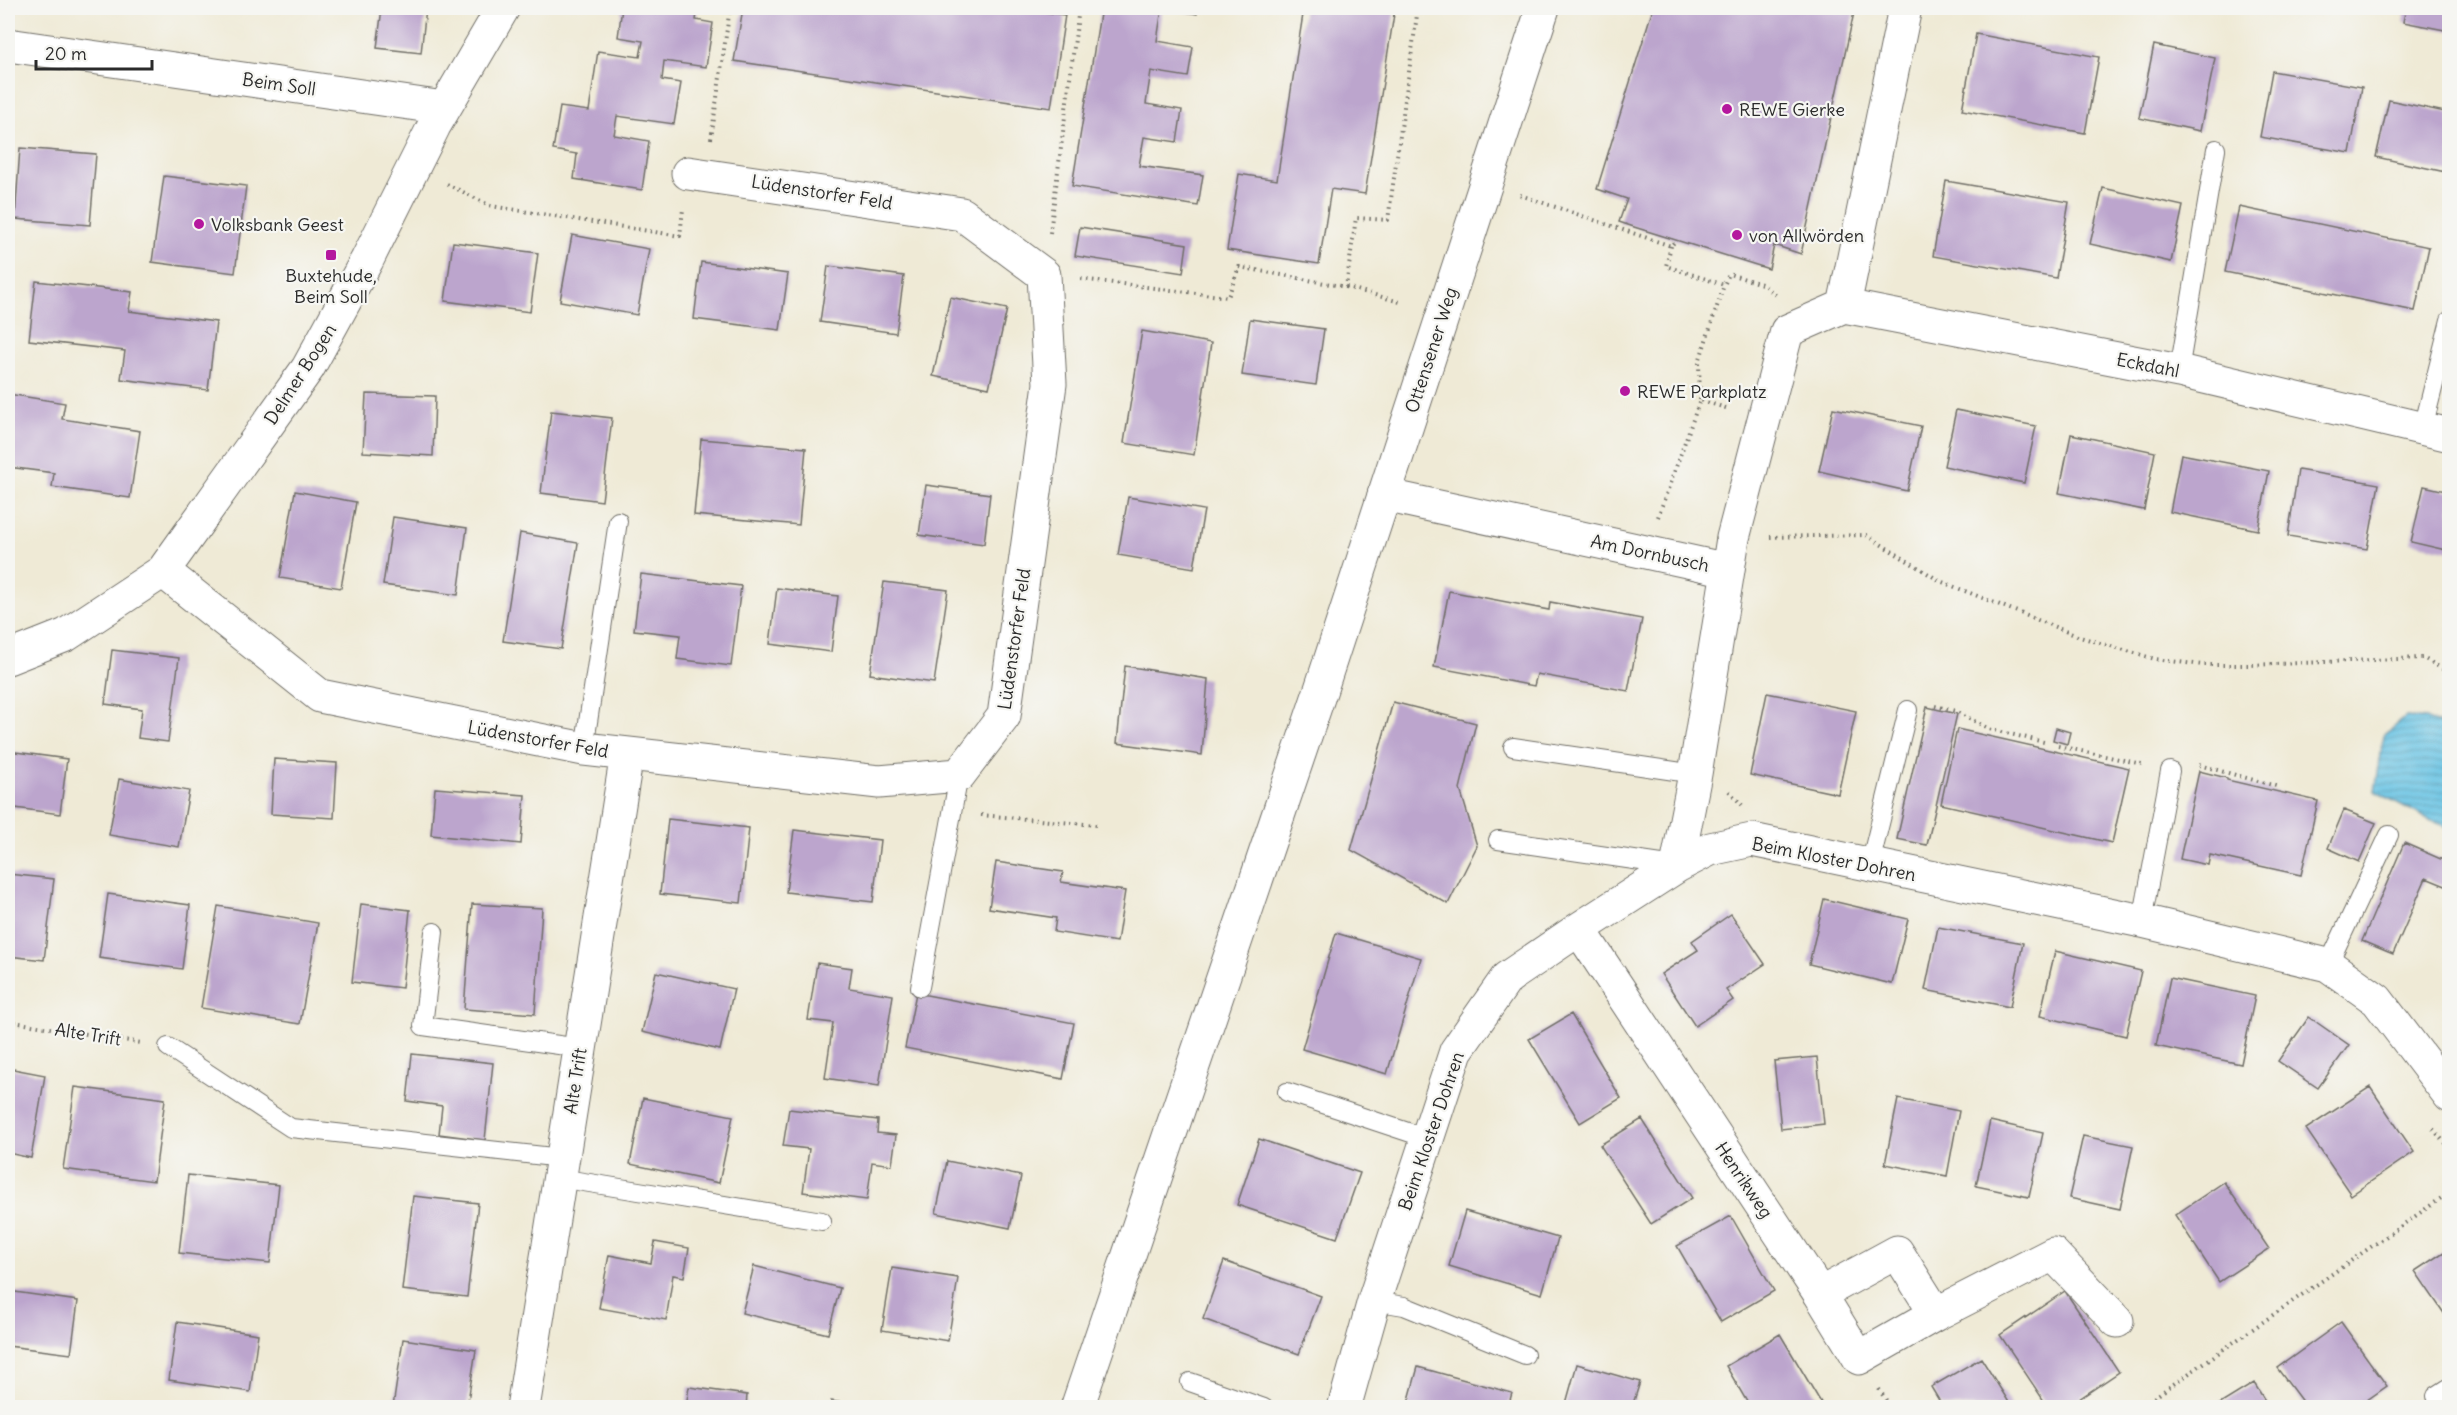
<svg xmlns="http://www.w3.org/2000/svg" width="2457" height="1415" font-family="Delius,sans-serif">
<defs>
<pattern id="water-rules" width="6" height="5" patternUnits="userSpaceOnUse" patternTransform="scale(1.5)"><rect width="6" height="5" fill="#66c3e4"/><path d="M0 2.5h6" fill="none" stroke="#549fb9"/></pattern>
</defs>
<rect width="100%" height="100%" fill="#f6f6f2"/>
<filter id="ink" filterUnits="userSpaceOnUse"><feTurbulence type="fractalNoise" baseFrequency=".0167" numOctaves="2"/><feDisplacementMap in="SourceGraphic" scale="12" xChannelSelector="R" yChannelSelector="G"/><feConvolveMatrix kernelMatrix="1 2 1 2 8 2 1 2 1" color-interpolation-filters="sRGB"/></filter>
<filter id="wash" filterUnits="userSpaceOnUse"><feTurbulence type="fractalNoise" baseFrequency=".008" numOctaves="4" result="noise"/><feDisplacementMap in="SourceGraphic" scale="24" xChannelSelector="R" yChannelSelector="G"/><feGaussianBlur stdDeviation="1.35" result="paint"/><feColorMatrix in="noise" values="0 0 0 0 0 0 0 0 0 0 0 0 0 0 0 0 0 1.4 0 .05"/><feComposite in="paint" operator="in"/></filter>
<g filter="url(#wash)">
<rect width="100%" height="100%" fill="#efead6"/>
<path fill="url(#water-rules)" stroke="#487788" stroke-width="1.5" d="M2406,717L2425,719L2449,726V827L2432,821L2375,791L2384,736Z"/>
<g id="blocks">
<path fill="#bca5cd" d="M382,8H426L421,53L377,48Z
M622,8H698L696,20L713,23L706,67L664,61L662,80L681,83L674,124L617,116L614,135L649,141L642,190L574,179L577,154L553,150L560,107L589,111L598,51L640,57L643,41L618,37Z
M743,8H1016L1065,15L1051,108L734,61Z
M1101,8H1162L1157,41L1193,47L1188,77L1151,71L1146,104L1182,110L1177,142L1144,137L1139,166L1203,175L1198,206L1072,186Z
M1163,8H1199L1197,14Z
M1304,8H1395L1365,194L1331,189L1319,264L1227,250L1239,174L1277,180Z
M1653,8H1855L1801,254L1774,245L1769,269L1634,227L1619,222L1627,199L1597,189Z
M2406,8H2450V31L2403,22Z
M1976,34L2099,57L2085,133L1962,110Z
M2154,45L2215,58L2200,131L2139,118Z
M2272,71L2362,87L2350,153L2260,137Z
M2389,100L2450,113V173L2376,157Z
M20,148L96,154L90,225L15,219Z
M164,176L246,186L235,273L152,262Z
M1946,181L2069,202L2056,278L1933,256Z
M2103,188L2183,206L2171,262L2090,244Z
M2239,207L2429,247L2415,311L2225,272Z
M1080,227L1187,244L1183,273L1075,256Z
M572,235L649,249L637,315L560,301Z
M453,242L538,253L530,312L445,301Z
M701,262L788,274L780,330L694,319Z
M828,266L904,276L896,333L820,322Z
M36,281L132,292L129,311L216,322L208,390L121,379L125,351L29,340Z
M950,297L1007,309L989,388L933,376Z
M1250,319L1324,329L1316,385L1242,375Z
M1142,331L1211,343L1194,455L1124,443Z
M8,394L65,403L62,419L140,431L130,498L52,487L54,473L8,467Z
M366,394L435,396L433,456L363,452Z
M1833,408L1921,426L1907,491L1819,471Z
M1956,410L2036,426L2024,483L1944,466Z
M551,411L612,418L602,501L541,493Z
M2071,434L2155,452L2144,510L2059,493Z
M701,439L806,448L799,525L694,515Z
M2181,454L2269,471L2258,530L2170,512Z
M2298,470L2379,484L2367,549L2288,536Z
M926,485L990,494L984,544L919,535Z
M2424,486L2450,492V551L2411,542Z
M295,491L356,502L341,588L280,578Z
M1128,497L1204,510L1194,568L1118,555Z
M393,517L467,528L458,595L383,585Z
M520,533L578,543L561,649L503,641Z
M641,574L741,586L731,666L677,659L680,635L634,630Z
M884,582L948,590L934,683L870,674Z
M777,588L838,596L831,652L770,644Z
M1449,591L1549,610L1550,602L1642,619L1628,691L1537,674L1534,686L1434,667Z
M112,650L179,658L168,742L138,738L142,709L105,704Z
M1125,666L1208,679L1202,755L1117,743Z
M1767,693L1856,711L1838,794L1750,775Z
M1393,702L1476,723L1460,789L1477,846L1448,904L1351,850Z
M1927,707L1957,714L1927,845L1897,839Z
M2056,728L2070,732L2067,744L2053,740Z
M1957,729L2129,768L2112,843L1941,804Z
M8,751L67,759L60,814L8,807Z
M274,759L337,763L334,818L271,814Z
M2199,771L2227,778V780L2318,801L2301,875L2210,855L2208,865L2180,859Z
M119,779L189,791L179,847L109,835Z
M435,788L525,795L521,844L431,835Z
M2344,810L2376,823L2359,862L2328,848Z
M668,819L749,828L741,903L660,894Z
M794,830L880,840L873,902L786,892Z
M2404,843L2450,863V884L2448,887L2426,878L2393,954L2362,941Z
M996,862L1063,872L1061,882L1125,891L1117,942L1054,932L1056,918L989,908Z
M8,874L54,879L44,960L8,956Z
M108,894L190,905L182,969L99,958Z
M1824,899L1908,919L1892,984L1809,964Z
M361,904L410,910L402,988L352,982Z
M472,904L542,908L535,1014L464,1009Z
M218,906L318,923L300,1024L201,1008Z
M1731,914L1765,964L1726,990L1733,1000L1695,1026L1661,974L1698,950L1692,941Z
M1938,927L2023,943L2010,1007L1925,990Z
M1336,933L1421,958L1387,1074L1302,1049Z
M2055,951L2141,971L2126,1036L2040,1016Z
M817,963L852,968L849,988L893,995L879,1086L825,1078L833,1023L808,1020Z
M656,972L734,989L720,1050L642,1032Z
M2170,978L2255,996L2241,1064L2156,1046Z
M916,993L1074,1023L1063,1079L905,1048Z
M1571,1014L1621,1098L1580,1123L1529,1039Z
M2309,1017L2349,1045L2318,1088L2278,1061Z
M412,1054L493,1063L485,1140L439,1134L442,1106L407,1101Z
M1817,1057L1824,1124L1781,1129L1774,1061Z
M8,1068L45,1075L31,1158L8,1153Z
M75,1087L165,1099L154,1181L63,1169Z
M2370,1087L2414,1152L2351,1195L2306,1129Z
M643,1098L733,1116L719,1183L630,1164Z
M1898,1099L1959,1111L1947,1176L1885,1164Z
M789,1109L878,1120L877,1133L896,1135L892,1165L872,1162L867,1200L803,1192L809,1149L783,1146Z
M1642,1119L1692,1198L1651,1224L1600,1145Z
M1990,1121L2043,1133L2029,1197L1976,1186Z
M2083,1136L2133,1146L2120,1209L2069,1198Z
M1259,1139L1360,1173L1337,1238L1237,1205Z
M947,1161L1021,1176L1010,1228L936,1213Z
M188,1175L279,1185L270,1263L179,1253Z
M2224,1182L2269,1249L2219,1282L2175,1215Z
M413,1196L478,1203L467,1297L402,1290Z
M1465,1211L1558,1238L1542,1294L1449,1266Z
M1731,1216L1774,1291L1721,1322L1677,1246Z
M655,1242L689,1248L684,1277L673,1275L666,1320L599,1308L609,1255L651,1263Z
M2450,1248V1322L2415,1271Z
M1224,1261L1321,1296L1299,1354L1203,1319Z
M754,1266L840,1288L828,1334L742,1313Z
M892,1268L958,1278L948,1341L882,1330Z
M8,1291L78,1301L71,1354L8,1346Z
M2065,1291L2119,1372L2067,1407H2048L2000,1335Z
M177,1322L258,1334L250,1392L169,1380Z
M2341,1322L2387,1386L2357,1407H2306L2277,1368Z
M1780,1334L1823,1406L1821,1407H1750L1726,1366Z
M403,1339L476,1350L467,1407H393Z
M1981,1358L2012,1407H1943L1931,1387Z
M1577,1364L1640,1382L1632,1407H1565Z
M1418,1367L1512,1393L1508,1407H1407Z
M2254,1383L2269,1407H2215Z
M689,1387L747,1395L746,1407H686Z
M831,1401L861,1406V1407H830Z"/>
</g>
</g>
<g filter="url(#ink)">
<use href="#blocks" fill-opacity="0" stroke="#706e67" stroke-width="1.5"/>
<g fill="none" stroke-linecap="round" stroke-linejoin="round">
<g stroke="#706e67" stroke-width="20">
<path id="lane" d="M2179,371L2216,149
M2423,428L2450,320
M1513,747L1695,774
M584,749L618,521
M1498,840L1675,866
M1870,864L1908,710
M2142,921L2170,771
M434,932L423,1026L580,1048
M2328,965L2389,835
M920,987L959,775
M168,1047L291,1128L562,1158
M1287,1092L1426,1138
M559,1178L822,1221
M1374,1301L1404,1306L1525,1355
M1190,1382L1264,1408
M2436,1396L2450,1387"/>
</g>
<g stroke="#706e67" stroke-width="35">
<path id="street" d="M8,45L444,108
M1844,306L1905,8
M1384,495L1728,570L1695,774L1677,866
M1728,570L1733,538L1787,331L1844,306L2179,371L2450,435
M163,571L320,696L584,749L879,782L959,775L1004,716L1050,384L1044,275L962,214L688,173
M8,658L66,635L163,571L308,368L367,260L434,126L503,8
M1579,929L1820,1294L1859,1358L1936,1314L2053,1254L2117,1321
M1820,1294L1897,1252L1936,1314
M523,1408L627,754
M1344,1408L1374,1301L1456,1051L1507,978L1579,929L1677,866L1710,849L1752,840L2142,921L2328,965L2377,1000L2450,1096"/>
</g>
<g stroke="#706e67" stroke-width="35">
<path id="secondary" d="M1077,1408L1320,692L1543,8"/>
</g>
<path stroke="#706e67" stroke-width="4" stroke-dasharray="1.5 4.5" stroke-linecap="butt" d="M711,139L730,8
M447,184L491,206L680,236L683,209
M1520,195L1671,246L1676,240
M1050,233L1079,8
M1671,246L1666,266L1724,285L1729,274L1762,284L1777,296
M1081,279L1228,297L1239,267L1346,287L1356,218L1388,220L1418,8
M1346,287L1400,302
M1700,400L1699,362L1724,285
M1658,517L1700,400L1729,409
M1770,537L1866,535L1940,581L2080,637L2155,659L2203,665H2250L2423,658L2450,673
M1935,706L1956,711L1989,729L2044,742
M2058,746L2142,764
M2199,765L2276,786
M1729,791L1742,805
M981,815L1096,825
M8,1021L141,1043
M2433,1129L2450,1149
M1879,1389L1891,1408
M2139,1408L2450,1192"/>
<use href="#lane" stroke="#fff" stroke-width="18"/>
<use href="#street" stroke="#fff" stroke-width="33"/>
<use href="#secondary" stroke="#fff" stroke-width="33"/>
</g>
</g>
<g fill="#b5179e" stroke="#f6f6f2" stroke-width="2">
<circle cx="1727" cy="109" r="6"/>
<circle cx="199" cy="224" r="6"/>
<circle cx="1737" cy="235" r="6"/>
<rect x="325" y="249" width="12" height="12" rx="3"/>
<circle cx="1625" cy="391" r="6"/>
</g>
<g text-anchor="middle" dominant-baseline="central" stroke-width="4.5" stroke-linejoin="round" paint-order="stroke">
<g font-size="18" fill="#2b2b2b" stroke="#f6f6f2">
<text transform="translate(279 84) rotate(8)">Beim Soll</text>
<text transform="translate(822 192) rotate(9)">Lüdenstorfer Feld</text>
<text transform="translate(1431 350) rotate(-72)">Ottensener Weg</text>
<text transform="translate(2148 365) rotate(11)">Eckdahl</text>
<text transform="translate(300 374) rotate(-57)">Delmer Bogen</text>
<text transform="translate(1650 553) rotate(12)">Am Dornbusch</text>
<text transform="translate(1014 639) rotate(-82)">Lüdenstorfer Feld</text>
<text transform="translate(538 739) rotate(10)">Lüdenstorfer Feld</text>
<text transform="translate(1834 859) rotate(11)">Beim Kloster Dohren</text>
<text transform="translate(88 1034) rotate(9)">Alte Trift</text>
<text transform="translate(575 1081) rotate(-81)">Alte Trift</text>
<text transform="translate(1431 1131) rotate(-71)">Beim Kloster Dohren</text>
<text transform="translate(1744 1180) rotate(56)">Henrikweg</text>
</g>
<g font-size="18" fill="#2b2b2b" stroke="#f6f6f2" text-anchor="start">
<text x="1739" y="109">REWE Gierke</text>
<text x="211" y="224">Volksbank Geest</text>
<text x="1749" y="235">von Allwörden</text>
<text x="331" y="275" text-anchor="middle">Buxtehude,<tspan x="331" dy="21">Beim Soll</tspan></text>
<text x="1637" y="391">REWE Parkplatz</text>
</g>
</g>
<rect width="2457" height="1415" fill="none" stroke="#f6f6f2" stroke-width="30"/>
<path d="M36 60v9h116v-9" fill="none" stroke="#2b2b2b" stroke-width="3"/>
<text x="45" y="60" font-size="18" fill="#2b2b2b" stroke="#f6f6f2" stroke-width="4.5" paint-order="stroke">20 m</text>
</svg>
